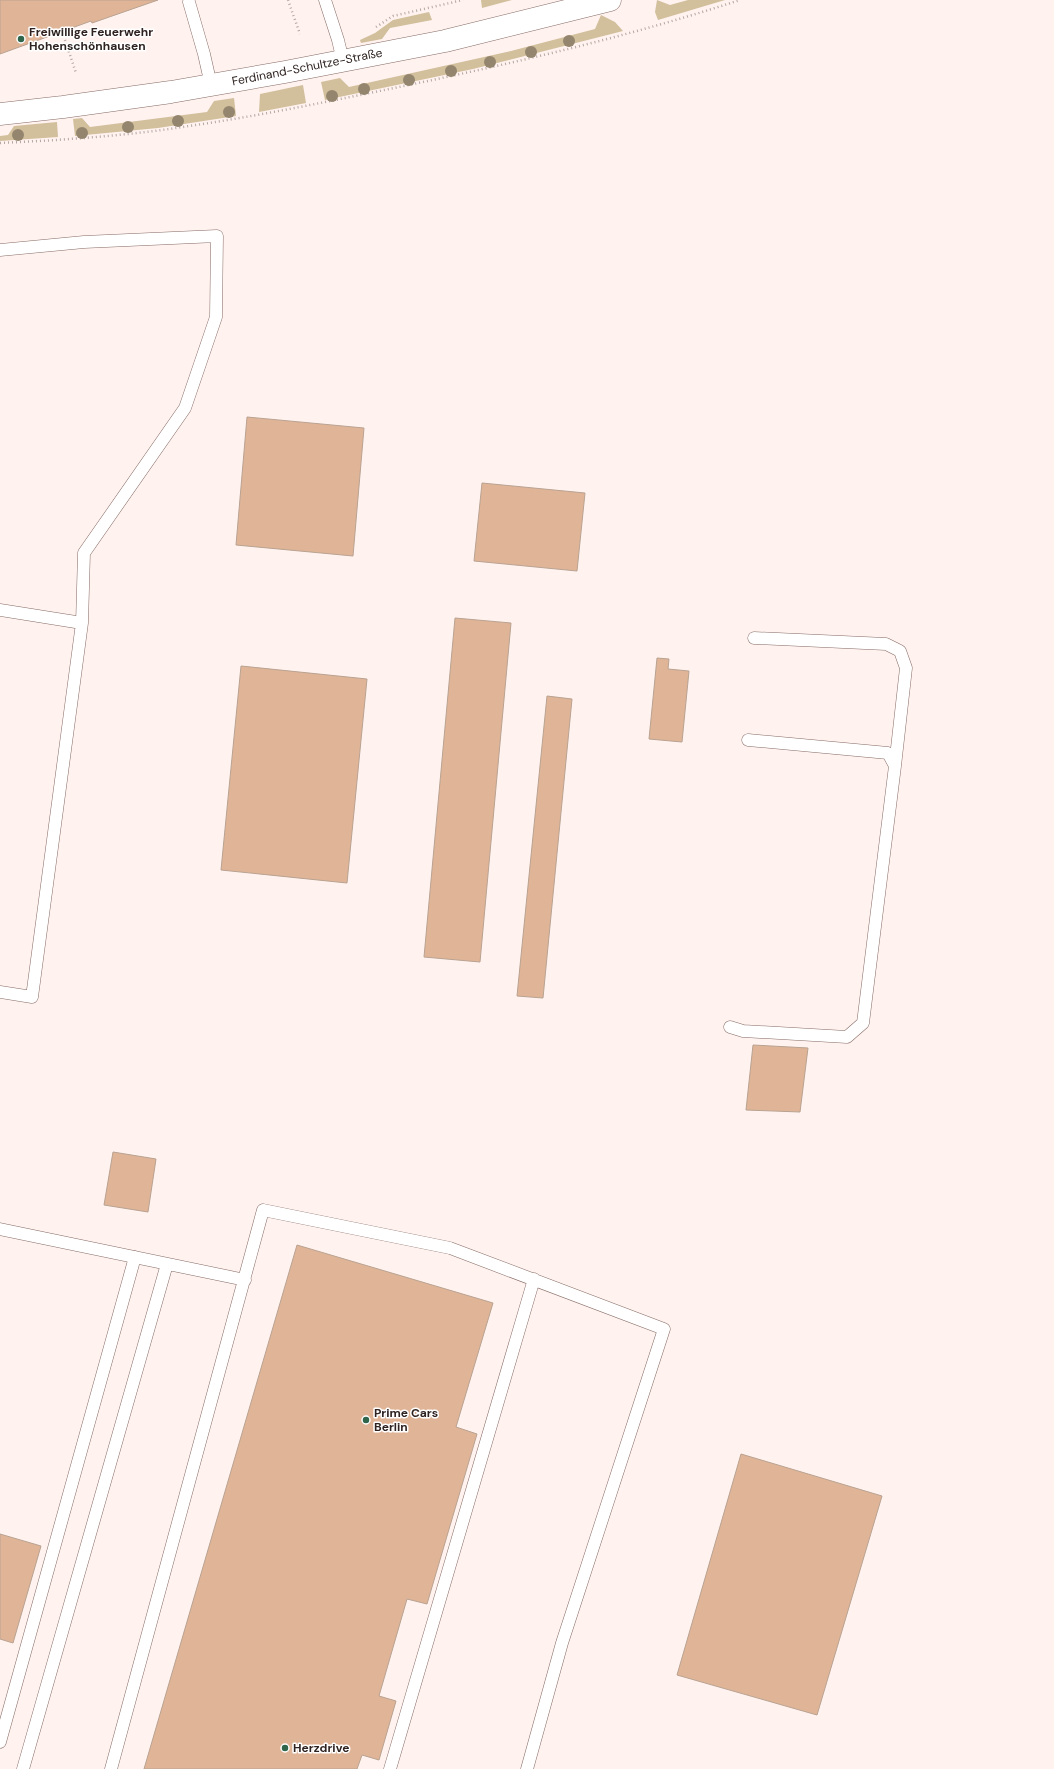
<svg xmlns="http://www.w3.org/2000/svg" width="1054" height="1769" font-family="'DM Sans',sans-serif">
<rect width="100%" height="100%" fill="#fff2ef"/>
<path fill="#d2bf9c" d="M481,0H512L482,8Z
M657,0L670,5L688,0H725L658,20L655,12Z
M429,12L432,20L390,28L382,39L361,43L360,40L375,33L393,20Z
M601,15L615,22L623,31L473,69L325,100L321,82L340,78L349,87L511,51L595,29Z
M303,85L306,103L259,112L260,94Z
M234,98L236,116L158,128L75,136L73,119L82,118L90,127L207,112L214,101Z
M57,122L58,137L0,141V136L8,135L14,126Z"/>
<path fill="#e0b597" stroke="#b9a291" d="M0,0H158L92,23L91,21L0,54Z
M247,417L364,428L353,556L236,545Z
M482,483L585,493L577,571L474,561Z
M455,618L511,623L480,962L424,957Z
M657,658L669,659L668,669L689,671L682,742L649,739Z
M241,666L367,679L347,883L221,870Z
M547,696L572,699L543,998L517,996Z
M753,1045L808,1048L800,1112L746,1110Z
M113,1152L156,1159L148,1212L104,1205Z
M297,1245L493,1303L456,1427L477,1434L427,1604L407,1599L379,1696L396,1701L379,1760L362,1755L357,1769H144Z
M741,1454L882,1496L817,1715L677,1675Z
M0,1534L41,1546L13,1643L0,1639Z"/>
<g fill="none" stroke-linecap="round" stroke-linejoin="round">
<g stroke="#866b65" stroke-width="13">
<path id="service" d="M325,0L338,40L343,61
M189,2L204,54L211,85
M0,250L84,242L217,236L216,317L185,408L84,553L82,623L32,997L0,992
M0,610L82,623
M754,638L886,644L900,651L906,668L895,766
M730,1027L743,1031L847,1037L863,1023L895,766L888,753L748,740
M0,1229L245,1280
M0,1742L135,1257
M23,1769L167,1264
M111,1769L263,1210L450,1248L664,1329L562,1643L527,1769
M390,1769L534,1279"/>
</g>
<g stroke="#866b65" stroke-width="23">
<path id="tertiary" d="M0,114L63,107L171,92L285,72L445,41L610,0"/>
</g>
<path stroke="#b3a7a4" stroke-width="2.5" stroke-dasharray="1 3" stroke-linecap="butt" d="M288,0L300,34
M376,27L393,16L463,0
M65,40L76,73
M0,143C63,140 126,136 189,126C258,116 326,102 394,88C511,64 627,37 740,0"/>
<use href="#service" stroke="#fff" stroke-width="12"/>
<use href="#tertiary" stroke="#fff" stroke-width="22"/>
</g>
<g fill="#94856e">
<circle cx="569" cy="41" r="6"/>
<circle cx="531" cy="52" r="6"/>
<circle cx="490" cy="62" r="6"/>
<circle cx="451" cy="71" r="6"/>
<circle cx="409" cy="80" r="6"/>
<circle cx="364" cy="89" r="6"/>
<circle cx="332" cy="96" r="6"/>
<circle cx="229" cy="112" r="6"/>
<circle cx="178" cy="121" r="6"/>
<circle cx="128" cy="127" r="6"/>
<circle cx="82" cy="133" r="6"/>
<circle cx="18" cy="135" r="6"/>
</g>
<g fill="#2e654b" stroke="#fff" stroke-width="1.5">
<circle cx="21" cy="39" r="4"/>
<circle cx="366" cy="1420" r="4"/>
<circle cx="285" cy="1748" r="4"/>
</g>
<g text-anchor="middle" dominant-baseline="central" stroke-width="3" stroke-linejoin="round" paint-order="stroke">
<g font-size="12" font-weight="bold" fill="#2e2320" stroke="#fff" text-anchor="start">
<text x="29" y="32">Freiwillige Feuerwehr<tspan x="29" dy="14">Hohenschönhausen</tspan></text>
<text x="374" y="1413">Prime Cars<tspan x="374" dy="14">Berlin</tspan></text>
<text x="293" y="1748">Herzdrive</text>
</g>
<g font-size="12" fill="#2e2320" stroke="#fff">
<text transform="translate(307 67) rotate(-11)">Ferdinand-Schultze-Straße</text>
</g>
</g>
</svg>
